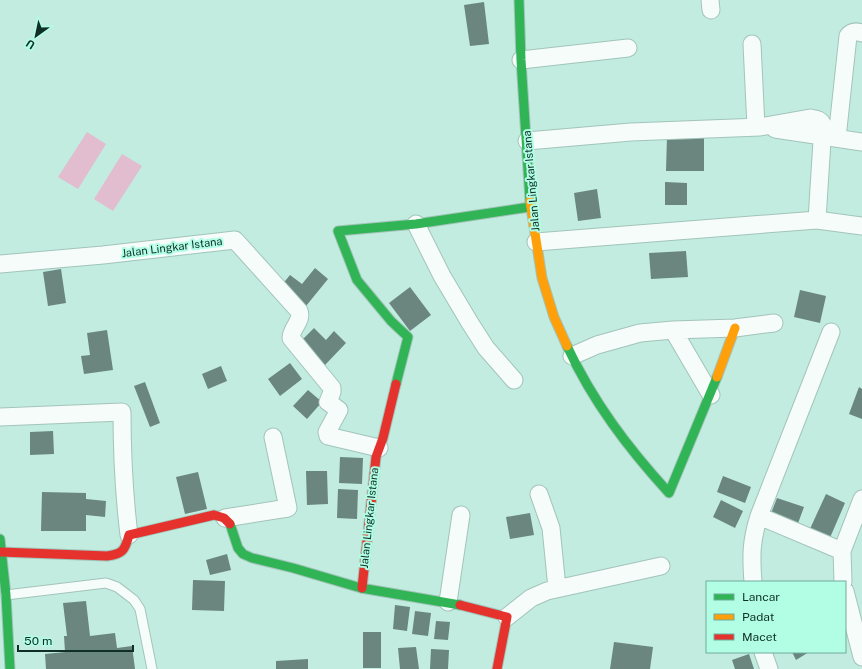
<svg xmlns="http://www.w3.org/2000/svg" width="862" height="669" font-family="'Public Sans',sans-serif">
<rect width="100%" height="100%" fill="#c2ecdf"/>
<path fill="#e1bdcf" d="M87,132L106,144L78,189L58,177Z
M122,154L142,166L113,211L94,199Z"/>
<path fill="#6a867e" d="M484,2L489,44L470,46L464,5Z
M667,136L704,137V171H666Z
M665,182L687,183V205H665Z
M597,189L601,218L578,221L574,193Z
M686,251L688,277L651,279L649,253Z
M315,268L328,279L306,306L281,286L290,275L302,284Z
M61,269L66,303L48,306L43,272Z
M410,287L431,315L410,331L389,303Z
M800,290L826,296L820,323L794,317Z
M314,328L326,340L334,331L346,343L325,365L301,341Z
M107,330L113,370L84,374L81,356L90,355L87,333Z
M290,363L302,379L280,396L268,379Z
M221,366L227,381L208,389L202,374Z
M145,382L160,423L150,427L134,386Z
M859,387L862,389V419L849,414Z
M308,390L322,402L307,419L293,406Z
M53,431L54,454L30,455V432Z
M340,457L363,458L362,484L339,483Z
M306,471H327L328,504L307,505Z
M198,472L207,509L185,514L176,477Z
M723,476L751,487L745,503L717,492Z
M338,489L358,490L357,519L337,518Z
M42,492L86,493V499L106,501L105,517L86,515V531H41Z
M826,494L845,503L829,540L809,531Z
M777,498L804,507L797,526L770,516Z
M721,500L743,511L735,528L713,517Z
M530,513L534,535L510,539L506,517Z
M227,554L231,570L210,575L206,560Z
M193,580L225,581L224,611L192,610Z
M86,601L90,636L115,633L117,648L132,646L135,669H46L45,654L65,652L64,636H67L63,603Z
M395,605L410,607L407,631L393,629Z
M415,611L431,613L428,636L412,634Z
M436,621L450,622L448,640L434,639Z
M363,632H381V668H363Z
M614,642L653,647L650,669H610Z
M416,647L419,669H400L398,648Z
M431,649L449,650L448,669H430Z
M792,652H809L796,660Z
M749,654L754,669H735L732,660Z
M308,659V669H276V661Z"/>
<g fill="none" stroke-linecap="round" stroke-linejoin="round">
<g stroke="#a2c4ba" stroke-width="11">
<path id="lane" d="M6,595L106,583L117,587L125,593L134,600L140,609L152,669"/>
</g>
<g stroke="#a2c4ba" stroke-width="19">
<path id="street" d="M710,0L711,10
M752,44L756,127
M521,60L628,48
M775,129L862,142
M837,138L848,36C852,31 856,31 862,33
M527,141L631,132L760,127L810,118C816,119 820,119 823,125L817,220
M416,224L442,276L470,323L486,348L514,380
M536,242L817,220L862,226
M0,264L103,255L235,240L299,311C303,321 291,328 291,338L332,388V392L328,402L339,410L327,432L328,436L379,448
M673,330L711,395
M572,356L597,345L640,333L673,330L735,328L774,323
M0,417L122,412C122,454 124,494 129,535
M539,494L551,528L557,588
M759,516L842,551
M225,518L288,508L273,437
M753,582C751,556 751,541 759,516L831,332
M843,582L842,551L862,499
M845,591L862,657
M448,602L461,515
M507,617L531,598L547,591L661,566
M763,652L769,669"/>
</g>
<g stroke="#a2c4ba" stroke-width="11">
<path id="fast" d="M519,0L521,60L530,201
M567,346C593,402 628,448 669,493L717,377
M396,384L408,337L391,321L357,280L338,231L416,224L530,207
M230,524L238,548L243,554L252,558L293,568L361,588L460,605
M0,539L6,595L10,669"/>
</g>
<g stroke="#a2c4ba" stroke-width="11">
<path id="slow" d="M530,201L542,278L554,317L567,346
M717,377L735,328"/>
</g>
<g stroke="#a2c4ba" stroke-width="11">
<path id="jam" d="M1,552L107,556C123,554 125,550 129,535L214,515L224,518L230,524
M362,588L376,457L383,438L396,384
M460,605L507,617L497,669"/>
</g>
<use href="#lane" stroke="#f6fcfa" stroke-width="9"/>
<use href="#street" stroke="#f6fcfa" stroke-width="17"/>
<use href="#fast" stroke="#30b455" stroke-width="9"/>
<use href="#slow" stroke="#ff9f0a" stroke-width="9"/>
<use href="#jam" stroke="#e5322d" stroke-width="9"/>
</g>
<g text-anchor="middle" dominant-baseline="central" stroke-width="4" stroke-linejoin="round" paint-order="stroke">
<g font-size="11" fill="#0f2f26" stroke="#b1fee5">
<text transform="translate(531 181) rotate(-95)">Jalan Lingkar Istana</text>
<text transform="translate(172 247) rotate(-7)">Jalan Lingkar Istana</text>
<text transform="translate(369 518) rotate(-84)">Jalan Lingkar Istana</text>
</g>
</g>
<rect x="706" y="581" width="140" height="72" fill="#b1fee5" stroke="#70ab99"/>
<rect x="714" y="594" width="20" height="6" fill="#30b455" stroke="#70ab99"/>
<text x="742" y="601" font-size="12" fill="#0f2f26">Lancar</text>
<rect x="714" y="614" width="20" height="6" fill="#ff9f0a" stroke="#70ab99"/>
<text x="742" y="621" font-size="12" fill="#0f2f26">Padat</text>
<rect x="714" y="634" width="20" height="6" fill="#e5322d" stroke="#70ab99"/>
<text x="742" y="641" font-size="12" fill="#0f2f26">Macet</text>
<g transform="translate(36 36) rotate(213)" stroke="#b1fee5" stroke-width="3" paint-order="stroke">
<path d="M0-3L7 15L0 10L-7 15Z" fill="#0f2f26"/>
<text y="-6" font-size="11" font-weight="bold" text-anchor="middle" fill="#0f2f26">U</text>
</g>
<path d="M18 645v6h115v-6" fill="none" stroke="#0f2f26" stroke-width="2"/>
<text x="24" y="645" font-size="12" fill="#0f2f26" stroke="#b1fee5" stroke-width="3" paint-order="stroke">50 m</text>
</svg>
